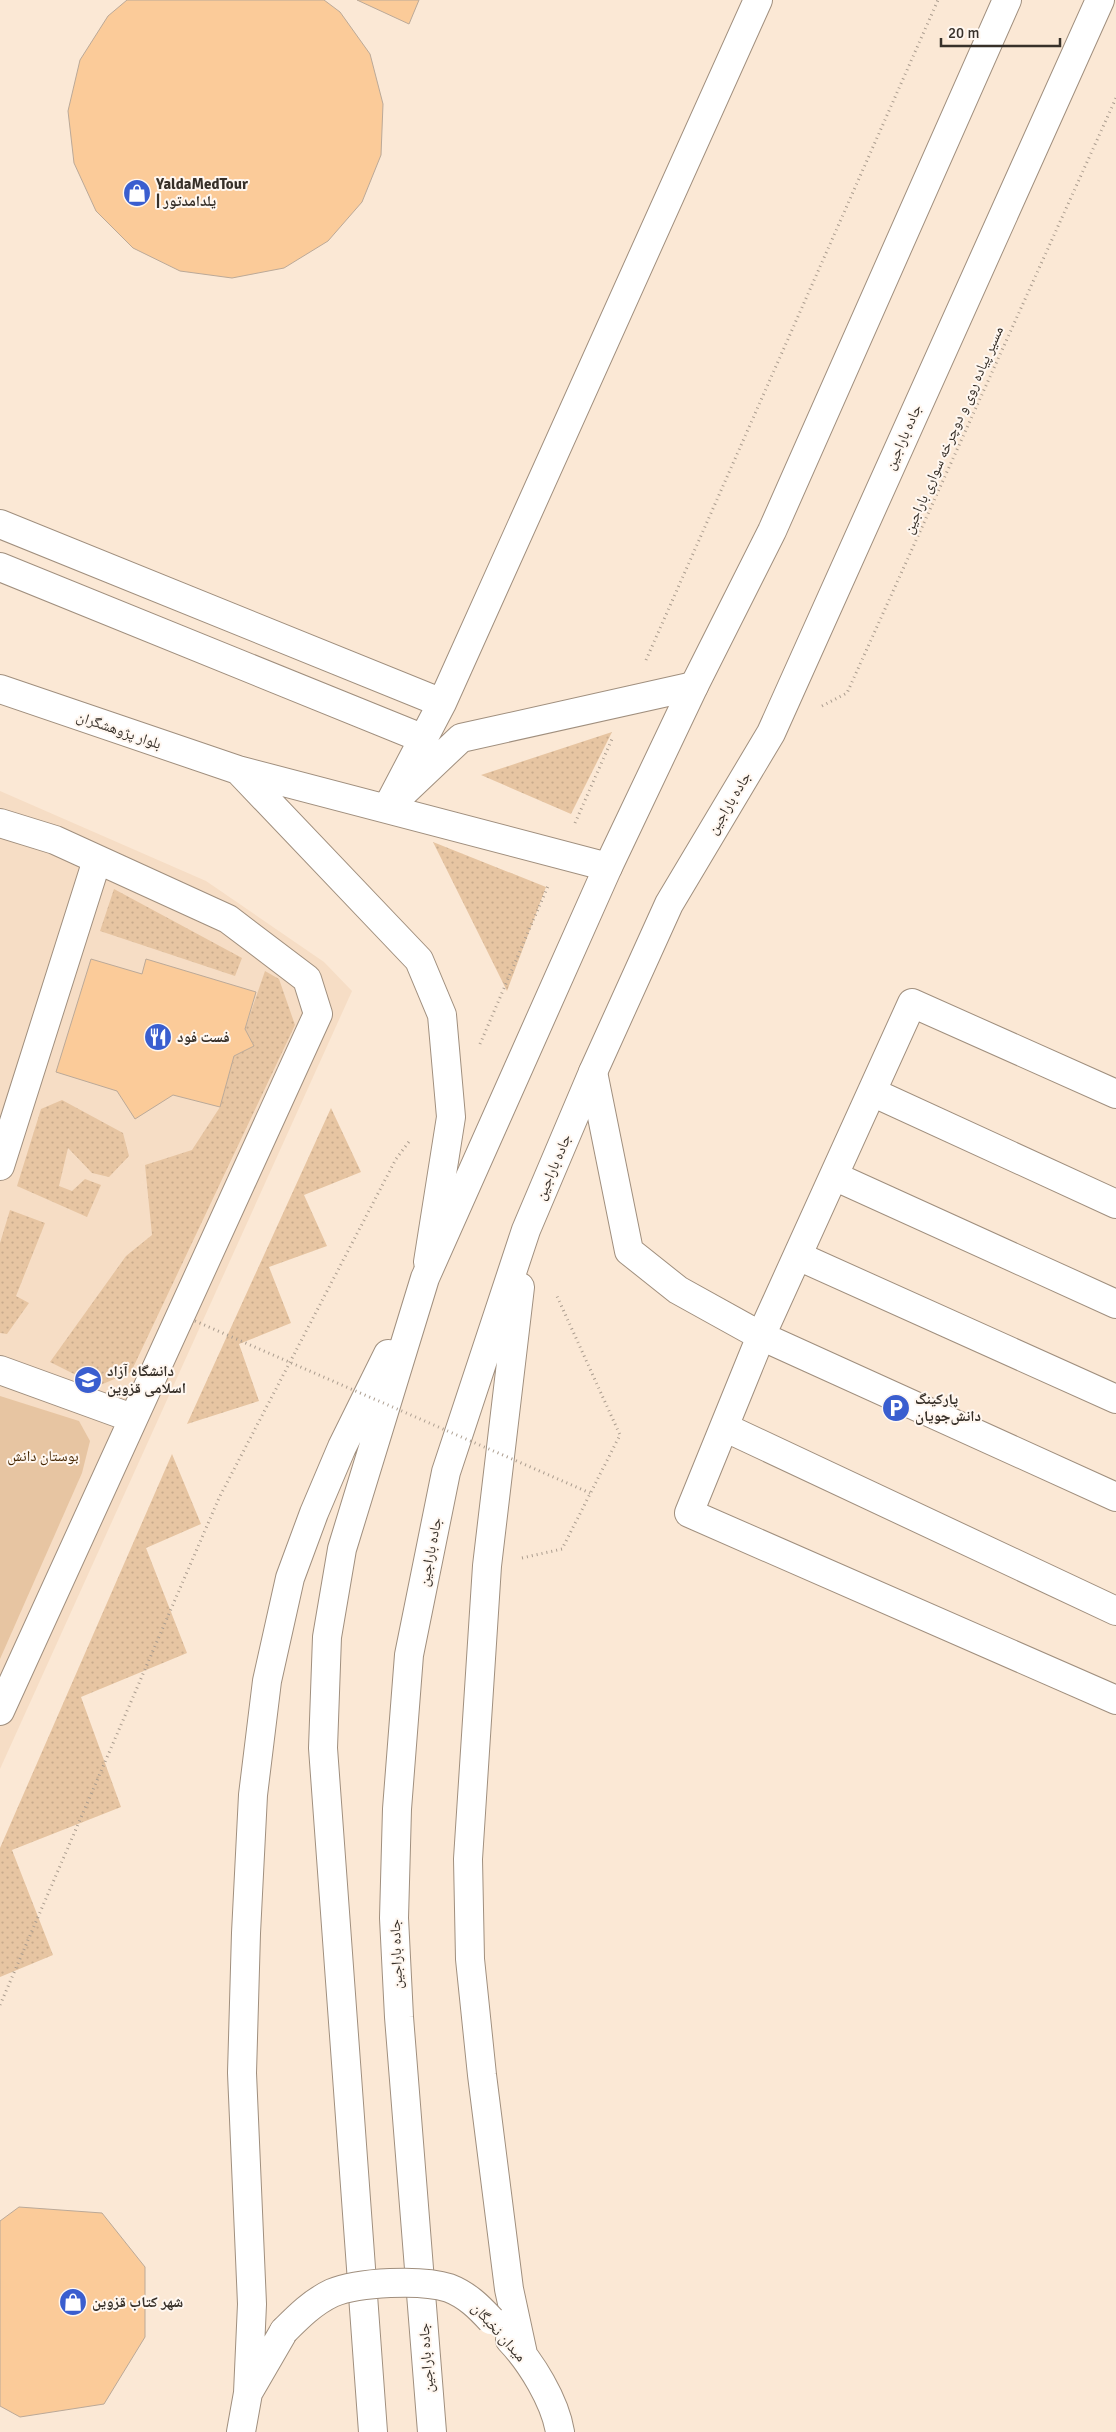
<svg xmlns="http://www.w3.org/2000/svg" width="1116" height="2432" font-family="Signika,'Noto Naskh Arabic',sans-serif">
<defs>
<pattern id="grass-dots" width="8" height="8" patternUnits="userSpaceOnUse" patternTransform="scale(1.25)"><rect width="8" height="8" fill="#e7c5a2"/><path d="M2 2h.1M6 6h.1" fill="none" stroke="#c7aa8c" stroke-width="1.8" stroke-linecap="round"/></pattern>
</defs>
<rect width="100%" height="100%" fill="#fbe8d5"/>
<path fill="#f6ddc5" d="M0,791L206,881L324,962L352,991L0,1769Z"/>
<path fill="url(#grass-dots)" d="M612,732L571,814L481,775Z
M433,842L546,887L507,991Z
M114,889L242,958L235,976L100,931Z
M265,971L279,979L295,1025L131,1372L98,1386L50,1362L126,1256L152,1235L145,1165L192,1150L220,1107L234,1056L254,1046L245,1029Z
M62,1100L123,1133L129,1156L109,1177L92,1173L68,1148L59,1186L72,1191L85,1179L101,1185L87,1217L17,1186L41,1109Z
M331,1108L361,1172L304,1195L327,1246L269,1267L291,1323L239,1344L259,1401L187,1424Z
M10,1210L45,1223L16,1296L29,1303L7,1334L0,1333V1243Z
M172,1454L201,1524L146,1548L187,1653L81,1697L121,1807L12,1850L53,1955L0,1977V1848Z"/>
<path fill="#e7c5a2" d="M0,1396L79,1421L90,1441L82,1473L0,1659Z"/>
<path fill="#fbcb99" stroke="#bba998" d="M127,0H324L340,12L370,54L383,104L381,155L362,202L328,241L284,268L232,278L180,271L133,248L96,211L74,163L68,111L80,60L108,16Z
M357,0H419L409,24Z
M91,959L142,974L146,959L256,992L245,1029L254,1046L234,1056L220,1107L173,1095L135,1119L117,1091L56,1072Z
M19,2207L102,2213L145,2267V2337L104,2404L20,2417L0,2406V2221Z"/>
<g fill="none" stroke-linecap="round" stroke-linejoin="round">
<g stroke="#a08f7e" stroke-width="30">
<path id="minor" d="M0,524L442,703
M0,567L424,739
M0,689L238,770L608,867
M238,770L419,960L442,1015L451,1117L428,1262
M405,791L461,738L694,686
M387,808L442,703L758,0
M0,823L55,840L228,919L307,979L318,1014L0,1711
M593,1072L629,1251L678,1290L761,1336L1116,1497
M872,1092L1116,1204
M1116,1094L912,1003L761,1336L689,1513L1116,1700
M0,1166L97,860
M834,1176L1116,1304
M798,1256L1116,1399
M0,1370L132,1418
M724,1427L1116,1611"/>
</g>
<g stroke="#a08f7e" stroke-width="30">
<path id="major" d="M520,1287L487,1566L468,1859L470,1959L482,2075L509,2289L523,2354
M510,2340C531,2362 555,2401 560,2432
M248,2393L252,2304L242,2073L246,1933L253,1795L267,1681L290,1578L314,1513L342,1447L388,1354
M241,2432L248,2393L284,2331
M373,2432L323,1748L327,1637L342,1549L425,1278L608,867L694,686L772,531L1007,0
M432,2432L399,2017L394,1918L397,1809L409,1655L446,1472L526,1230L593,1072L669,904L771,733L1100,0"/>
</g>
<path stroke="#ab9d8f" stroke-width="3" stroke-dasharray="1 4" stroke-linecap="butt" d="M646,660L938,0
M822,706L847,693L1116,98
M575,823L612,739
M480,1044L548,886
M522,1558L562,1549L620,1435L556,1294
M0,2005L219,1498L396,1159L411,1139"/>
<use href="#minor" stroke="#fff" stroke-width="28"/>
<use href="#major" stroke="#fff" stroke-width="28"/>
<g stroke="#a08f7e" stroke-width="30" stroke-linecap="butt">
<path id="major-bridge" d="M284,2331C299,2316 313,2302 332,2293C358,2282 422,2279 449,2288C467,2295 479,2307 491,2320"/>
</g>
<path stroke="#ab9d8f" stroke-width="3" stroke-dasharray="1 4" stroke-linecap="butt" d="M195,1321L590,1493"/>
<use href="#major-bridge" stroke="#fff" stroke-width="28"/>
</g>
<defs>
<g id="shop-disc" transform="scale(1.4375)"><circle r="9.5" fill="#3a5ecf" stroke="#fff7f0"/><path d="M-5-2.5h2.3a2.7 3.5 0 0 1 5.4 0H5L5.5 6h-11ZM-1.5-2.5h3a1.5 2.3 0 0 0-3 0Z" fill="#fff"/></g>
<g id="restaurant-disc" transform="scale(1.4375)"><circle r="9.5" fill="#3a5ecf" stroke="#fff7f0"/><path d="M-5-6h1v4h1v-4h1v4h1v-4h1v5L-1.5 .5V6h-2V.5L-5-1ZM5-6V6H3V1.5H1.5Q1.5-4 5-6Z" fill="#fff"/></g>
<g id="university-disc" transform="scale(1.4375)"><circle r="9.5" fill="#3a5ecf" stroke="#fff7f0"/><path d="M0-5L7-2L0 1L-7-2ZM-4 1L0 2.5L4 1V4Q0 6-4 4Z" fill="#fff"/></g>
<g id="parking-disc" transform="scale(1.4375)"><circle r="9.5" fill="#3a5ecf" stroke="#fff7f0"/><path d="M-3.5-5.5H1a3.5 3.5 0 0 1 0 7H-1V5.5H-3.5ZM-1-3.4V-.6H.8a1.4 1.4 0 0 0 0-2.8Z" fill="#fff"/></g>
</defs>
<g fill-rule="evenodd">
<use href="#shop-disc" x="137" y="193"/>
<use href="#restaurant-disc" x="158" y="1037"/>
<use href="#university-disc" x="88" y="1380"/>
<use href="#parking-disc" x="896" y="1408"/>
<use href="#shop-disc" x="73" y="2302"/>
</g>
<g text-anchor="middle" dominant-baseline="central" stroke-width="4" stroke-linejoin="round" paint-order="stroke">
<g font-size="15" font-weight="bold" fill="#373029" stroke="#fff7f0" text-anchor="start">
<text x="156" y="184">YaldaMedTour<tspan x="156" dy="17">| یلدامدتور</tspan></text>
<text x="177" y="1037">فست فود</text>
<text x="107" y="1371">دانشگاه آزاد<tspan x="107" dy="17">اسلامی قزوین</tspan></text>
<text x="915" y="1399">پارکینگ<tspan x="915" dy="17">دانش‌جویان</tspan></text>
<text x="92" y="2302">شهر کتاب قزوین</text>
</g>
<g font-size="15" fill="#373029" stroke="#fff7f0">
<text transform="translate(953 430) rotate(-66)">مسیر پیاده روی و دوچرخه سواری باراجین</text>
<text transform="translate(903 437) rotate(-66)">جاده باراجین</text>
<text transform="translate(119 730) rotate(19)">بلوار پژوهشگران</text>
<text transform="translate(729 803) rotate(-59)">جاده باراجین</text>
<text transform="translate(553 1167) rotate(-67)">جاده باراجین</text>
<text transform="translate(430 1552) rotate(-79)">جاده باراجین</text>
<text transform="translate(396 1954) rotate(-92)">جاده باراجین</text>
<text transform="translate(499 2332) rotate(48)">میدان نخبگان</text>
<text transform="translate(426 2358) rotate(-94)">جاده باراجین</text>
</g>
<g font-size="15" fill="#452600" stroke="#fff7f0">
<text x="43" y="1456">بوستان دانش</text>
</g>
</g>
<path d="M941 38v8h119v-8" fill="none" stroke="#373029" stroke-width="2.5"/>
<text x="948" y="38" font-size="15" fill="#373029" stroke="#fff7f0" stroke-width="4" paint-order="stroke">20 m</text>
</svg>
